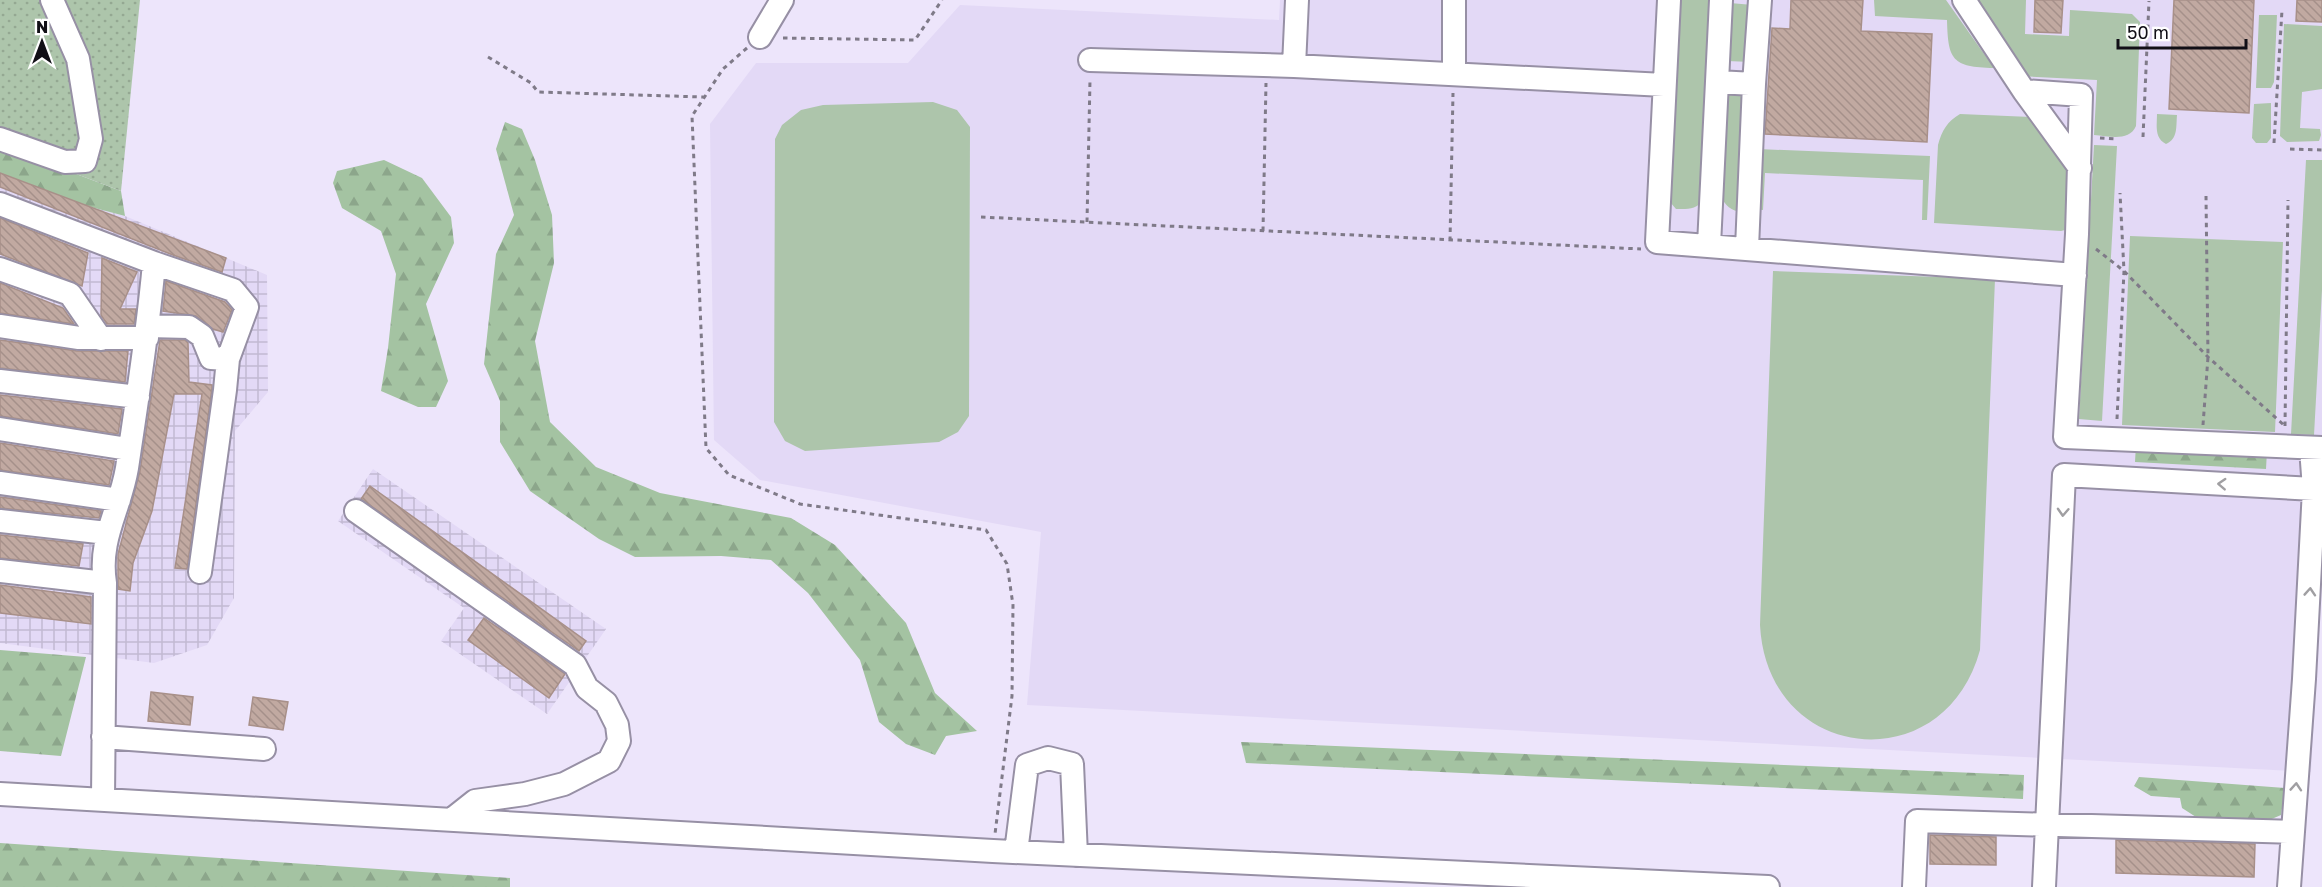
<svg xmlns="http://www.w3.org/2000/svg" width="2322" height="887" font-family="'Golos Text',sans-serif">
<defs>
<pattern id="industrial-grid" width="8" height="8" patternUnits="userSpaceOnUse" patternTransform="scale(1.5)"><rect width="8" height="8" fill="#e3d9f6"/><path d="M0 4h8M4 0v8" fill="none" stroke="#c2b9d2"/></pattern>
<pattern id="forest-firs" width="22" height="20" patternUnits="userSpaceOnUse" patternTransform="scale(1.5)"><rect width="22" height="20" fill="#a4c3a2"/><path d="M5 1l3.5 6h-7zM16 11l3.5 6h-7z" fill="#8ca68b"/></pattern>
<pattern id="garden-dots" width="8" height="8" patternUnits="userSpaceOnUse" patternTransform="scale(1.5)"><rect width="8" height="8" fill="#adc5ab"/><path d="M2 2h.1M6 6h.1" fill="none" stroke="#94a892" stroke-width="1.8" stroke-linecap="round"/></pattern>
<pattern id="building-back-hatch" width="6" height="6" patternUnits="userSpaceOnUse" patternTransform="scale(1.5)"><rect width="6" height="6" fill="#c1a9a1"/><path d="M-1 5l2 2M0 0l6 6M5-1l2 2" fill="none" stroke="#a5908a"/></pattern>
</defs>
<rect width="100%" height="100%" fill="#ede5fb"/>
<path fill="#e3d9f6" d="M1280,0H2322V576L2311,772L1027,705L1041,532L760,480L714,440L710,124L756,63H908L960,5L1279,20Z"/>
<path fill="url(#industrial-grid)" d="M0,175L68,201L125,216L267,275L268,392L235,431L234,598L207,645L154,663L0,643Z
M373,469L606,629L547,714L441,641L464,608L338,521Z"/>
<path fill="#adc5ab" d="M1676,0H1714L1704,199C1696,210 1689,209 1676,209L1664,195Z
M1874,0H1946L1994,68C1952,67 1948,60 1947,20L1875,16Z
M1966,0H2026L2025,34L2069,36L2070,10L2132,14L2140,22L2136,126C2129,142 2109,136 2094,135L2097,80L2019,76Z
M1730,3L1753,5L1751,62L1727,61Z
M2259,15H2277L2274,82L2271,88H2256Z
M2284,24L2322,26V89L2302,92L2300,128L2320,129L2321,135L2319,141L2287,142L2280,136Z
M1725,95H1749L1743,212C1730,211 1726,206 1720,195Z
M933,102L957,110L970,127L969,416L958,432L939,442L805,451L785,441L774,422L775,139L782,125L801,110L823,105Z
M2271,103V138L2267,143H2256L2252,138L2254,104Z
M1960,114L2031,117L2068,166L2065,230L2061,231L1934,223L1938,145C1942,130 1947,122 1960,114Z
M2157,114L2177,115C2176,127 2178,139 2166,144C2154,138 2157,125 2157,114Z
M2094,145L2117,146L2102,421L2079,419Z
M1758,149L1930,156L1927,220H1922L1923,180L1765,173L1763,210L1755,209Z
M2306,160H2322V290L2314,435L2291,434Z
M2130,236L2283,242L2275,432L2122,425Z
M1773,271L1995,279L1980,650C1944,782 1767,763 1760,625Z"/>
<path fill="url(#forest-firs)" d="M505,122L522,129L535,160L552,215L554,263L535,341L550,422L596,467L660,493L791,518L835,545L906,623L935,693L977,731L946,736L935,755L906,744L879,722L860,660L808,593L771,560L721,556L635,557L599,539L530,491L500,442V401L484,364L496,254L514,215L496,149Z
M0,145L121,191L125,216L68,201L0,175Z
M384,160L422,178L451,217L454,243L426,304L448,381L436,407H418L381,391L388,348L396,274L381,231L342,208L333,183L337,171Z
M2136,444L2267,451L2266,469L2135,462Z
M0,650L86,657L61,756L0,751Z
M1241,742L2024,775L2023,799L1246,763Z
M2139,777L2285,788L2281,815L2260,824L2196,817L2182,808L2180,798L2151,796L2134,786Z
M0,843L510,878V887H0Z"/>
<path fill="url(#garden-dots)" d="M0,0H140L121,191L0,145Z"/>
<path fill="url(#building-back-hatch)" stroke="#a89089" stroke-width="1.5" d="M1791,0H1863L1861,31L1932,34L1927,142L1765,134L1772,28L1790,29Z
M2035,0H2063L2061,33L2034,32Z
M2174,0H2254L2249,113L2169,109Z
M2297,0H2322V22L2296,21Z
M0,173L226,258L222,272L173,255L0,187Z
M0,218L88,253L82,286L0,254Z
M102,258L137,272L120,309H136L134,324H107L101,315Z
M166,281L225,302L232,310L223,332L213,329L196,316L163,311Z
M0,283L63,308L74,324L0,313Z
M0,340L77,351H128L125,382L0,368Z
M160,340H185L188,343L189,382L212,385V388L187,569L175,568L202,394H174L152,511L133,563L130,591L118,589V554L140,471Z
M0,395L122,409L118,434L0,416Z
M0,443L114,461L109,485L0,470Z
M370,486L586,641L579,651L361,499Z
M0,497L101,511L99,518L0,508Z
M0,535L83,544L79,566L0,558Z
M0,585L91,597V624L0,613Z
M484,618L565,674L549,698L468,640Z
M151,692L193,697L190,725L148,721Z
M253,697L288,702L283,730L249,725Z
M1930,835L1996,837V865L1930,864Z
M2116,840L2255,844L2254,877L2116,873Z"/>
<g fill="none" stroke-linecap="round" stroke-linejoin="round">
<g stroke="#9790a5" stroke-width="26">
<path id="minor" d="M1669,0L1657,242L2075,275
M1964,0L2024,91L2080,168
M760,37L782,0
M1090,60L1294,66L1664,85
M1294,66L1297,0
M1454,74V0
M1717,82L1754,84L1747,248
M1754,84L1760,0
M2024,91L2081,95L2077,234L2065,437L2322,448
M0,139L65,162L85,161L91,139L78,59L52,0
M0,204L154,263
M1709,245L1721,0
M0,269L70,294L101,339
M0,326L79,338H147
M148,326L189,327L202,336L211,358L228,359
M0,381L138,397
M0,429L128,449
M2311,448L2314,489
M0,483L119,500
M356,511L575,665L587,688L606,703L617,725L619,741L609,761L564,784L525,794L475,801L451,820
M0,521L107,533
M0,571L105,583
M103,737L264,749
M0,794L993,851L1768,887
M103,799L105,583C98,539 120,510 127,468C137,400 148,332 154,263L233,290L247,307L228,359L225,390L200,572
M1016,852L1027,765L1048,758L1072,764L1076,855
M1914,887L1917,821L2293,832
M2044,887L2064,475L2314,489L2304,679L2289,887"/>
</g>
<path stroke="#7f7a88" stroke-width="3" stroke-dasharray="4.5 4.5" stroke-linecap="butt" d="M783,38L915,40L942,0
M747,48L723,69L692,116L706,448L729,475L800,504L986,530L1007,564L1013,605L1012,696L995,834
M488,57L531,83L538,92L704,97
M2143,137L2149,1
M2100,138L2117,139
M2274,143L2282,10
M2290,149L2322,150
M981,217L1641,249
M1087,222L1090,80
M1263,231L1266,83
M1450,241L1453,93
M2096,249L2124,271L2208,357L2286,427
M2117,419L2124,271L2120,193
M2203,425L2208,357L2206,196
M2285,426L2288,200"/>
<use href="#minor" stroke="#fff" stroke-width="22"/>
</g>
<defs><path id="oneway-chevron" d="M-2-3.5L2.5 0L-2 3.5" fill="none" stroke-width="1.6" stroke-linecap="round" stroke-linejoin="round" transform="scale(1.5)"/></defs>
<g stroke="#a09fa2">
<use href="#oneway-chevron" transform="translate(2222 484) rotate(-177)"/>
<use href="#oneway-chevron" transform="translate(2063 512) rotate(93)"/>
<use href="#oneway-chevron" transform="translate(2310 592) rotate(-86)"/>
<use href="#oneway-chevron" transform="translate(2296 787) rotate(-86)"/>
</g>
<g transform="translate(42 42)" stroke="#ffffff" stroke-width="4.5" paint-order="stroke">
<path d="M0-4.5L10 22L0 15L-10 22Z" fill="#110f16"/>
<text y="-9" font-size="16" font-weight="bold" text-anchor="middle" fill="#110f16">N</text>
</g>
<path d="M2118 39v9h128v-9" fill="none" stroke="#110f16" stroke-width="3"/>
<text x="2127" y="39" font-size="18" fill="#110f16" stroke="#ffffff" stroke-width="4.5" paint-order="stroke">50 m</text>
</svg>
